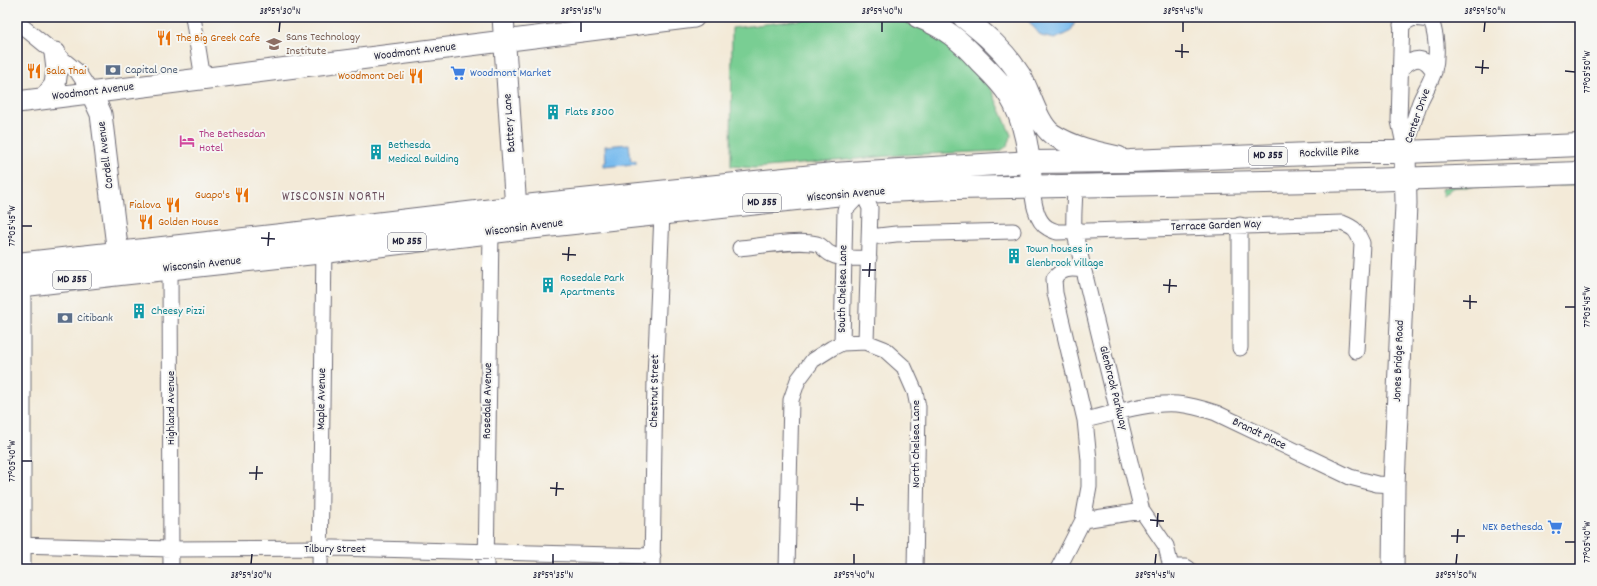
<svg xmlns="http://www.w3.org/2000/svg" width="1597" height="586" font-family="Dekko,sans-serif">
<rect width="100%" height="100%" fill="#f6f6f2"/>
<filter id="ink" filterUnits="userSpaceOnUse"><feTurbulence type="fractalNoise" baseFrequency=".025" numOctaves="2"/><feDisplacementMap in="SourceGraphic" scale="8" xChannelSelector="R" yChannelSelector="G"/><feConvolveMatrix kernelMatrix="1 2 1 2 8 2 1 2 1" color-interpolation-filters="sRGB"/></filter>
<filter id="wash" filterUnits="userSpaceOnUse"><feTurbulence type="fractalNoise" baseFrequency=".012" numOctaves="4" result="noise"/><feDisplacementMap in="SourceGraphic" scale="16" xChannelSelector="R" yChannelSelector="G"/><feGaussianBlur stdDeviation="0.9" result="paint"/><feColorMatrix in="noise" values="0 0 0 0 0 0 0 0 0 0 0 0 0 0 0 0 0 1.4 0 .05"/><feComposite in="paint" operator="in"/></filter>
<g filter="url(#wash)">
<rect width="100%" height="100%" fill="#f3ead8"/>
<path fill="#79ce93" stroke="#4e7867" d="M824,17H889L923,28L952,48L971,65L992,91L1011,135C1010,143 1007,147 1000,151L901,155L755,168L731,166L732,28Z
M1580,182V185L1458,187L1452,188L1443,196L1441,189L1451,186Z"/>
<path fill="#78bbee" stroke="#4d6e94" d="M1025,17H1077L1071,31L1055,39L1041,36Z
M629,144L631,161H636V164L603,167V163L606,162L605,146Z"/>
</g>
<g filter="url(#ink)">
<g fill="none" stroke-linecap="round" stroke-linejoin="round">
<g stroke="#6b6872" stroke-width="17">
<path id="street" d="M193,17L203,79
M1402,17L1399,121L1405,149
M17,22L77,71L91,92
M1401,25L1413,18L1431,20
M1401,69C1414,56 1424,55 1434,72
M1405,152C1410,136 1414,118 1420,102C1424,92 1431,82 1434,71C1438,56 1437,31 1429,17
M1075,185C1075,200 1073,215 1074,230L1142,511L1166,546L1171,567H1186L1189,569
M1032,186C1033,199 1035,221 1048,228C1051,230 1055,231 1057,232L1342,223C1355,228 1356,230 1362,243L1356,351
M870,237L896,234L1013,231
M740,248C760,246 798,239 817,244C822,245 825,251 829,253C839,260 857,258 869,258
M170,260L171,569
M842,343L845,210L862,192L870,208L866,342
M1240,348V225
M1085,420C1115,413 1146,402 1177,404C1190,405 1204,409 1216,413L1350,477L1377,484L1394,485
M1083,520L1142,511
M17,545L171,549L334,548L653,556
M23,569V276
M320,569L324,244
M486,569L491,232
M652,569L655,378L662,214
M787,569L791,400L798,380L813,360L832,348L842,343L866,342L884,349L904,367L915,392L918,407L915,569
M1058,569L1083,520L1089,487V460L1085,420L1055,293L1054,279C1062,268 1070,268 1083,270"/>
</g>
<g stroke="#6b6872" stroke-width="23">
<path id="secondary" d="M503,17L517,224
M918,17C944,27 960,40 979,61C990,72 1001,82 1009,95C1026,122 1029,155 1032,186
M963,17C985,34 1005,51 1020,75C1030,91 1037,123 1052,134C1072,147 1095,152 1118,157
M91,92L101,114L120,271
M45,98L55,85L57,69L55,53
M17,102L694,17
M1393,569L1394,485L1406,204L1405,152"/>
</g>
<g stroke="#6b6872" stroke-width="24">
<path id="primary" d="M17,264L299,233L534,205L833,174L1030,162L1130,161L1363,152H1405L1580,145
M17,286L120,274L324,252L518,229L862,192L955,188L1365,180L1580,173"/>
</g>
<use href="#street" stroke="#fff" stroke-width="15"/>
<use href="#secondary" stroke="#fff" stroke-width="21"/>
<use href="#primary" stroke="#fff" stroke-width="22"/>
</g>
</g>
<path fill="none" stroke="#22223b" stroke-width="1.5" d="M279,32L280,22M581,32V22M882,32V22M1183,32V22M1484,32L1485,22M1175,51L1189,52M1182,58V44M1475,67L1489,68M1565,71L1575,72M1482,74L1483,60M22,226H32M261,238L275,239M268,246L269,232M562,254L576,255M568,261L569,247M862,270H876M869,277L870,263M1163,285L1177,286M1169,293L1170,279M1463,301L1477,302M1565,307H1575M1470,309V295M22,461H32M249,473H263M256,480L257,466M550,488L564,489M556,496L557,482M850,504L864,505M857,511V497M1150,520L1164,521M1157,527L1158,513M1451,536H1465M1565,542H1575M1457,543L1458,529M251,564L252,554M553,564V554M854,564V554M1155,564L1156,554M1456,564L1457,554"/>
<defs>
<g id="restaurant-bare" transform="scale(1.2)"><path d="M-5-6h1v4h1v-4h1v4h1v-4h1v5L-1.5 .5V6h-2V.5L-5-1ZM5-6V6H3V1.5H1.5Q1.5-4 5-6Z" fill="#e8710a" stroke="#f6f6f2" stroke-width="2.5" paint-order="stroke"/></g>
<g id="school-bare" transform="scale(1.2)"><path d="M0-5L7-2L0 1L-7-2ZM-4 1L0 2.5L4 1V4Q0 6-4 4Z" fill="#8d6e63" stroke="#f6f6f2" stroke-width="2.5" paint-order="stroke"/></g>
<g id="bank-bare" transform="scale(1.2)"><path d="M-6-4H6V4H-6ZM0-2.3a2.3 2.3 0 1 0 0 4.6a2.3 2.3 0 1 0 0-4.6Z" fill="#5c6f8a" stroke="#f6f6f2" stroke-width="2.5" paint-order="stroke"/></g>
<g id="supermarket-bare" transform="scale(1.2)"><path d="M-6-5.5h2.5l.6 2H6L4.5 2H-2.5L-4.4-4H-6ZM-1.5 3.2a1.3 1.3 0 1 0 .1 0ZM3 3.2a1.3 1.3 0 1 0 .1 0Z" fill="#3f7fe0" stroke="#f6f6f2" stroke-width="2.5" paint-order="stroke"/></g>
<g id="building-bare" transform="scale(1.2)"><path d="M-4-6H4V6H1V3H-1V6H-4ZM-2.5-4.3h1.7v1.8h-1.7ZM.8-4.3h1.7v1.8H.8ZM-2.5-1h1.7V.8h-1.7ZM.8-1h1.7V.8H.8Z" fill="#0f9aa8" stroke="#f6f6f2" stroke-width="2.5" paint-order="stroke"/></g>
<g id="hotel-bare" transform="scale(1.2)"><path d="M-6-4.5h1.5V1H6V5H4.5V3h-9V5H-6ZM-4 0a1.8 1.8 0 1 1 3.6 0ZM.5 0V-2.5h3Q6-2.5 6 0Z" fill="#d1479c" stroke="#f6f6f2" stroke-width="2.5" paint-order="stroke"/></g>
</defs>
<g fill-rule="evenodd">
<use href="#restaurant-bare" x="164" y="38"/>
<use href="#school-bare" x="274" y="44"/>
<use href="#bank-bare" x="113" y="70"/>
<use href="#restaurant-bare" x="34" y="71"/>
<use href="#supermarket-bare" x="458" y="73"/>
<use href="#restaurant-bare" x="416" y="76"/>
<use href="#building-bare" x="553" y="112"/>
<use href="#hotel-bare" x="187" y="141"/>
<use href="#building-bare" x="376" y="152"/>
<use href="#restaurant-bare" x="242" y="195"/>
<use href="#restaurant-bare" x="173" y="205"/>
<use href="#restaurant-bare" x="146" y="222"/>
<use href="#building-bare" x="1014" y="256"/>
<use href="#building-bare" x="548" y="285"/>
<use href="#building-bare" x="139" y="311"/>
<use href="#bank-bare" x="65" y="318"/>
<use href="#supermarket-bare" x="1555" y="527"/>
</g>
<g text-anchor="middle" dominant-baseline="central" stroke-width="4" stroke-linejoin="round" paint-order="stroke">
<g fill="#f6f6f2" stroke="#626272" stroke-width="1">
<rect x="1249" y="147" width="38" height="18" rx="3"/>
<rect x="743" y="194" width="38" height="18" rx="3"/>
<rect x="388" y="233" width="38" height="18" rx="3"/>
<rect x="53" y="271" width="38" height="18" rx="3"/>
</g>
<g font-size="11" font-weight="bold" fill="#22223b">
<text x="1268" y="156">MD 355</text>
<text x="762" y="203">MD 355</text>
<text x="407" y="242">MD 355</text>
<text x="72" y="280">MD 355</text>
</g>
<g font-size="12" fill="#785e54" stroke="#f6f6f2" text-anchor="start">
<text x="286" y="37">Sans Technology<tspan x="286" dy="14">Institute</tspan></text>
</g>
<g font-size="12" fill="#c56008" stroke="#f6f6f2" text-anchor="start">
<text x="176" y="38">The Big Greek Cafe</text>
<text x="46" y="71">Sala Thai</text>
<text x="404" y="76" text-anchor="end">Woodmont Deli</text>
<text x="230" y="195" text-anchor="end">Guapo's</text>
<text x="161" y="205" text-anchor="end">Fialova</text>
<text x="158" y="222">Golden House</text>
</g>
<g font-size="12" fill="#22223b" stroke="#f6f6f2">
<text transform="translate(415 52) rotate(-7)">Woodmont Avenue</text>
<text transform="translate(93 92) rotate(-7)">Woodmont Avenue</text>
<text transform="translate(1418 116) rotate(-71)">Center Drive</text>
<text transform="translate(510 123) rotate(-94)">Battery Lane</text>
<text transform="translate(1329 153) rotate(-2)">Rockville Pike</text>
<text transform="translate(106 155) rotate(-97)">Cordell Avenue</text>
<text transform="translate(846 195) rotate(-5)">Wisconsin Avenue</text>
<text transform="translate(1216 226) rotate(-2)">Terrace Garden Way</text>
<text transform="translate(524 228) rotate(-7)">Wisconsin Avenue</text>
<text transform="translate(202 265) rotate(-6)">Wisconsin Avenue</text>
<text transform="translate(843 289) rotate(-89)">South Chelsea Lane</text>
<text transform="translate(1399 361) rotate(-88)">Jones Bridge Road</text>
<text transform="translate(1113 388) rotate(76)">Glenbrook Parkway</text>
<text transform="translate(655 391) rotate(-89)">Chestnut Street</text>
<text transform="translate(322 399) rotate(-89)">Maple Avenue</text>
<text transform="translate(488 401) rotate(-89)">Rosedale Avenue</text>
<text transform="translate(171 408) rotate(-90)">Highland Avenue</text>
<text transform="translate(1259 434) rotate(26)">Brandt Place</text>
<text transform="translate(916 444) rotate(-90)">North Chelsea Lane</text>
<text x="335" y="549">Tilbury Street</text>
</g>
<g font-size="12" fill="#4e5e75" stroke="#f6f6f2" text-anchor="start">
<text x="125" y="70">Capital One</text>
<text x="77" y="318">Citibank</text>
</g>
<g font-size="12" fill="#366cbe" stroke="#f6f6f2" text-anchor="start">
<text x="470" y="73">Woodmont Market</text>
<text x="1543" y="527" text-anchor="end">NEX Bethesda</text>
</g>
<g font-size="12" fill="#0d838f" stroke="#f6f6f2" text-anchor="start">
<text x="565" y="112">Flats 8300</text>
<text x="388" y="145">Bethesda<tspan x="388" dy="14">Medical Building</tspan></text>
<text x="1026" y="249">Town houses in<tspan x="1026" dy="14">Glenbrook Village</tspan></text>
<text x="560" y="278">Rosedale Park<tspan x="560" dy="14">Apartments</tspan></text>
<text x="151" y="311">Cheesy Pizzi</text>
</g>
<g font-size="12" fill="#b23c85" stroke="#f6f6f2" text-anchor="start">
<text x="199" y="134">The Bethesdan<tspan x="199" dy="14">Hotel</tspan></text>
</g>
<g font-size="13" letter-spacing="1" fill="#6a4d5b" stroke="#f6f6f2">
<text x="334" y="197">WISCONSIN NORTH</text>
</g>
</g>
<rect width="1597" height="586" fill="none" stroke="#f6f6f2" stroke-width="44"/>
<rect x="22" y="22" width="1553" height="542" fill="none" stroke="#22223b" stroke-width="1.5"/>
<g font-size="10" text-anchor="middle" fill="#22223b">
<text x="280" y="14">38°59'30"N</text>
<text x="581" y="14">38°59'35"N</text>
<text x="882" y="14">38°59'40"N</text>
<text x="1183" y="14">38°59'45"N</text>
<text x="1485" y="14">38°59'50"N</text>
<text transform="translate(1586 72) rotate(-90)" y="4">77°05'50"W</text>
<text transform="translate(11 226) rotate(-90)" y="4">77°05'45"W</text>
<text transform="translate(1586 307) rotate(-90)" y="4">77°05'45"W</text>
<text transform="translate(11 461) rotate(-90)" y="4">77°05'40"W</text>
<text transform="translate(1586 542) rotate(-90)" y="4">77°05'40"W</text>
<text x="251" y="578">38°59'30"N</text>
<text x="553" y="578">38°59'35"N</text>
<text x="854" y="578">38°59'40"N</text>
<text x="1155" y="578">38°59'45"N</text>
<text x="1456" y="578">38°59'50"N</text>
</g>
</svg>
